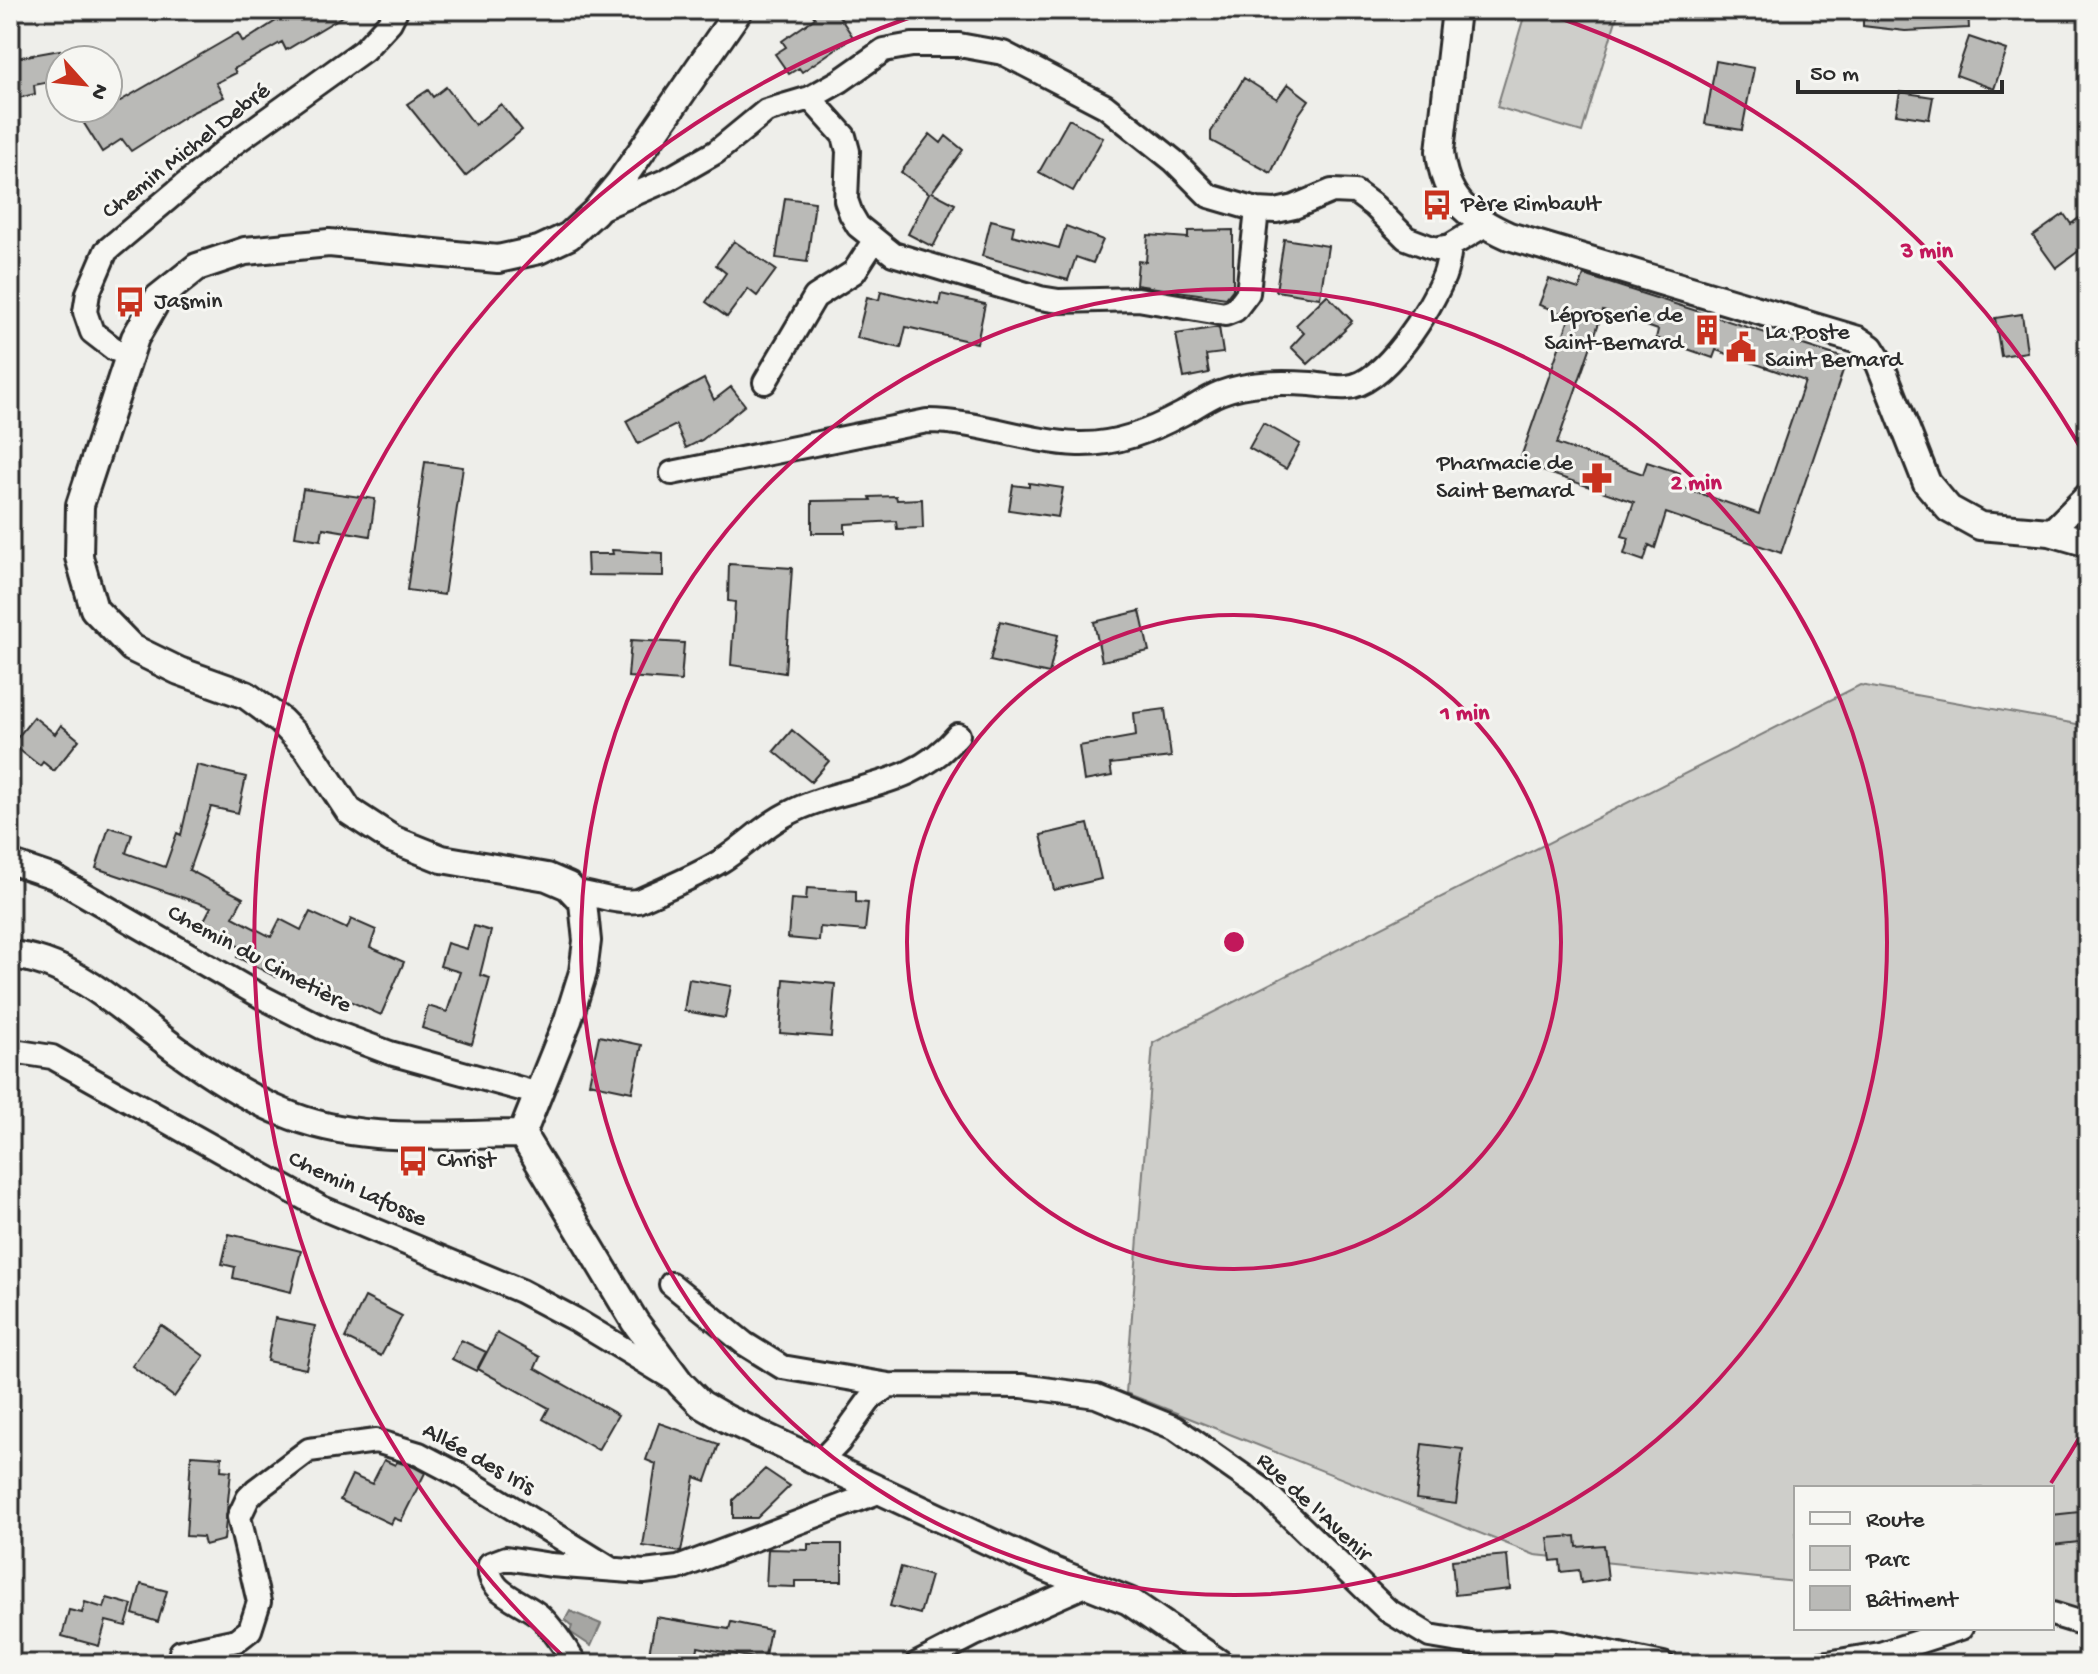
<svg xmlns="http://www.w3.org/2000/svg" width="2098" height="1674" font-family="'Gochi Hand',sans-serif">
<rect width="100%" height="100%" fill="#eeeeea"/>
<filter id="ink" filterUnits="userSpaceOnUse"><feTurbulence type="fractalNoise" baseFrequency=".0125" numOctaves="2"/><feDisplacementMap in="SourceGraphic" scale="16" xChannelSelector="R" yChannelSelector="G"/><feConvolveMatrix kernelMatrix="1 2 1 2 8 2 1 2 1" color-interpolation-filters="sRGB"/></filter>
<g filter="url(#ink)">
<path fill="#cececa" stroke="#7c7c7a" stroke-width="2" d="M1526,10H1619L1582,132L1497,107Z
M1860,685L2088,726V1612L2052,1608V1488H1796V1582L1535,1555L1126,1393L1153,1043Z"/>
<path fill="#a6a6a3" stroke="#757573" stroke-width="2" d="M570,1611L601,1624L591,1646L570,1632L572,1626L565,1620Z"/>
<path fill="#babab7" stroke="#2b2b2b" stroke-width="2" fill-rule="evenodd" d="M293,10H353L286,50L282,42L234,69L236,73L216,83L224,97L191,113L131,151L122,139L102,152L80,117L96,108H108L238,33L243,42Z
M809,10H835L853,37L802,72L799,68L789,74L775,54L786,47L782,41L815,18Z
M1863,10H1968L1969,28L1905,31L1863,26Z
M1969,37L2007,50L1994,89L1956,75Z
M60,50V80L34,85L35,94L10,100V59Z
M1716,61L1754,68L1742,130L1705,124Z
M1244,78L1277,99L1288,84L1309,100L1299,114L1271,173L1211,141V132Z
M446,87L475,125L501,104L522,130L465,176L407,104L428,90L433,97Z
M1900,92L1933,97L1929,119L1896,114Z
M1069,119L1103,138L1073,191L1039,172Z
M930,134L941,143L946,136L963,150L932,192L955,204L933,247L908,234L929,193L901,172Z
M785,198L815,202L807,262L776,258Z
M2064,214L2071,224L2079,218L2088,230V244L2056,268L2033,236Z
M991,220L1014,226L1012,235L1059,248L1066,226L1103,240L1093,263L1076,257L1068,280L982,256Z
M1233,230V289L1226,298L1136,285L1138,261L1146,262L1148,235L1188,238V231Z
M1284,239L1328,246L1320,298L1276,291Z
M734,241L776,270L757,296L748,289L727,317L706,302L726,273L716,265Z
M1584,275L1847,359L1781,553L1666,513L1655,548L1649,545L1644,561L1624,554L1629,538L1622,536L1634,502L1519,463L1570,316L1539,305L1549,279L1579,289ZM1603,311L1658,330L1656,338L1713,358L1716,350L1805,381L1759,514L1676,485L1680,473L1647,462L1643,474L1557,444Z
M881,291L939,305L941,294L985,304L977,343L906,327L901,348L857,338L867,297L879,300Z
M1327,295L1352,321L1344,329L1345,330L1308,364L1291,347L1304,333L1296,325Z
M2022,314L2027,352L2001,356L1995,318Z
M1219,327L1223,353L1206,355L1209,373L1184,378L1176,334Z
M704,379L714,400L731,387L745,405L702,440L686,448L676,425L638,444L626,421Z
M1263,423L1300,444L1286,469L1249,448Z
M425,462L463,467L444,595L407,590Z
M1029,483L1063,488L1058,517L1009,510L1013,485L1029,487Z
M303,489L375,499L370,536L323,528L321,540L295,536Z
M896,496L897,500L922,499L923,528L897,529L896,521L845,524V533H812V501L871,500L870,497Z
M612,550L663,553V576L588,575L587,554H613Z
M729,564L792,568L785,673L731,665L735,602L728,601Z
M1140,611L1149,651L1102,661L1094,622Z
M1000,621L1058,635L1049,674L990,661Z
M631,640L684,643L681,681L628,677Z
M1165,709L1171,757L1110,764L1112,776L1084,781L1079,746L1136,736L1134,713Z
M34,717L55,734L61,725L79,740L54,771L43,762L40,766L12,744Z
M792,730L829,761L811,782L774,751Z
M197,765L246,777L238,813L211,807L189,870L243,898L233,917L271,937L280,919L301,930L310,912L347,929L351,919L376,930L370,947L404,962L381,1015L280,970L276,977L237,957L242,948L201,926L211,907L96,868L109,827L132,834L126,853L165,867L177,833L181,835Z
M1088,824L1101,879L1054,890L1041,835Z
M807,888L856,891V902L868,903L865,931L820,927L819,941L788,938L791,899L806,900Z
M474,926L491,931L480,975L490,978L472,1044L422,1028L428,1006L447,1012L460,972L440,966L447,943L467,949Z
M689,979L731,986L725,1018L684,1011Z
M784,979L835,984L831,1037L780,1033Z
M599,1036L642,1045L632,1092L589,1083Z
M229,1234L301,1251L291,1292L233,1278L235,1267L222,1264Z
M365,1297L402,1316L381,1356L345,1338Z
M275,1318L315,1326L306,1369L267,1361Z
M161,1325L204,1356L174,1397L132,1366Z
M497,1333L540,1357L535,1368L618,1415L598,1450L543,1419L549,1408L478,1369Z
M461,1340L486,1352L476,1371L452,1359Z
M659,1423L719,1444L706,1481L695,1477L681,1552L643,1546L656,1464L646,1460Z
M1422,1444L1463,1449L1456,1504L1416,1499Z
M191,1455L222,1457L221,1470L231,1471L224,1540L205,1545L203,1537L186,1536Z
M384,1460L395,1465L397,1462L414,1467L425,1473L401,1521L394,1518L391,1524L340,1500L352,1475L372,1484Z
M765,1469L790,1486L757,1518H733V1500Z
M2088,1511V1541L2052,1545V1515Z
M1576,1536L1577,1547L1604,1545L1608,1579L1581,1583L1579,1570L1561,1572L1560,1560L1551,1561L1548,1538Z
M808,1544H842V1581H795V1587L766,1586L768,1549L808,1550Z
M1507,1555L1510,1589L1455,1595L1452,1560Z
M901,1567L931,1576L920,1614L890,1606Z
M141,1584L167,1591L158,1622L133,1614Z
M107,1598L132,1605L126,1626L106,1621L99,1646L62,1636L69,1610L82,1613L85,1602L104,1608Z
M656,1617L729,1629L731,1622L770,1630L764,1660L698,1647L695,1664H647Z"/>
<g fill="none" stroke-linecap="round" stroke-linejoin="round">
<g stroke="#2b2b2b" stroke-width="28">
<path id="minor" d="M810,98L844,136L848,151L846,200L851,214L858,226L893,254L1040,298L1059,301L1138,299L1225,314L1235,310L1248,293L1257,210
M595,211L667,180L716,152L766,111L810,98L840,81L884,50L912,45H959L1003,53L1105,106L1174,161L1209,196L1257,210L1276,211L1294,207L1332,191L1355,192L1374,206L1406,238L1435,249L1450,246L1485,225
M128,355L114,349L92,332L85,312L88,293L106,251L233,144L364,50L390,22L396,10
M765,382L815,297L854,272L874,241
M672,473L927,421C979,421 1027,442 1078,444C1116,445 1150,431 1182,414C1195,407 1207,398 1220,393C1249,382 1280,382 1311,384C1322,385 1335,388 1347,387C1385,384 1431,308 1444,276C1448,266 1449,255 1450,246
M2050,532L2088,494
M10,862L54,877L262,997L323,1028L390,1053L539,1094
M575,892C597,894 616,904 638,901C666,888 695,877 721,861C744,847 763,826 787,814C846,783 910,792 958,735
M10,1056L19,1052L52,1057L322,1208L521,1291L574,1319L675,1380
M671,1284L745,1344L782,1367L889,1385
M820,1462L839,1442L871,1398L889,1385L1022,1386L1096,1396L1175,1428L1262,1489L1387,1610L1430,1636L1477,1644L1553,1641L1663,1664
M2052,1614L2088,1625
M181,1652L237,1640L250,1630L259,1602L239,1517L248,1498L256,1490L309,1450L376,1441L419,1454L459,1475L611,1569
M576,1664C565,1649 555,1630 541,1617C524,1601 485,1593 490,1564L506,1558L551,1565L644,1572L678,1568L881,1491
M917,1664L973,1635L1088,1584
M1822,1664L1880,1654L1961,1628"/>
</g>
<g stroke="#2b2b2b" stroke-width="32">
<path id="tertiary" d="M1456,10L1440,151C1444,198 1467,217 1509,236L1858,340L1870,348L1880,364L1927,483L1949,509L1980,526L2050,532L2088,543
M10,955C74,960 127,1014 177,1050C209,1073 245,1097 282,1112C359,1145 440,1134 522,1134L568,1020L583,972L587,941L583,902L568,886L547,877L442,859L392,839L349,811L308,749L281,721L246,695L179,671L132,648L94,609L79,557L80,505L135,338L158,298L197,267L245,251L329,243L498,259L539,250L569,236L595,212L620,182L739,10
M522,1134L635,1322L681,1384L701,1404L727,1419L1044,1567L1129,1601L1220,1664"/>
</g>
<use href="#minor" stroke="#f6f6f2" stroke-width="22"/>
<use href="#tertiary" stroke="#f6f6f2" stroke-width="26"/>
</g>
</g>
<g fill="none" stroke="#c2185b" stroke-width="4">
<circle cx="1234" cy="942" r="327"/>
<circle cx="1234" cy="942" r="653"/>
<path d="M2087 1425A980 980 0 0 1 2051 1483M566 1659A980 980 0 0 1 923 13M1545 13A980 980 0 0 1 2087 459"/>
</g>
<defs>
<g id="bus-bare" transform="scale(2.4)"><path d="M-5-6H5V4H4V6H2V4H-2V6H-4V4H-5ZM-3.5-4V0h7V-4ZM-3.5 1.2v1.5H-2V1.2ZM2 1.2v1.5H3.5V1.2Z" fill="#c8321e" stroke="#f6f6f2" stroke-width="2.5" paint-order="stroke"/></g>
<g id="building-bare" transform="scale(2.4)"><path d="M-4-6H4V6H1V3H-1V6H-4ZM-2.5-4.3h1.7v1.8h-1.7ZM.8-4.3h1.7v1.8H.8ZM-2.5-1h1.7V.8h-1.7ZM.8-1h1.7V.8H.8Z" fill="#c8321e" stroke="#f6f6f2" stroke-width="2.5" paint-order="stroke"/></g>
<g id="civic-bare" transform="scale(2.4)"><path d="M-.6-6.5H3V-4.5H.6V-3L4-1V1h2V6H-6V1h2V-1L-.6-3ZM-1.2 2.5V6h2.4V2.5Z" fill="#c8321e" stroke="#f6f6f2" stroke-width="2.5" paint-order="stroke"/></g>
<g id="pharmacy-bare" transform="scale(2.4)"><path d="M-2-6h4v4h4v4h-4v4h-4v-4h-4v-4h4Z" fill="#c8321e" stroke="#f6f6f2" stroke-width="2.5" paint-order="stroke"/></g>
</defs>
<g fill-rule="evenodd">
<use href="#bus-bare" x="1437" y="205"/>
<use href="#bus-bare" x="130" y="302"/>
<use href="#building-bare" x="1707" y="330"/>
<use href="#civic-bare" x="1741" y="347"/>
<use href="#pharmacy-bare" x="1597" y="478"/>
<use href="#bus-bare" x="413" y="1161"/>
</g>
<g text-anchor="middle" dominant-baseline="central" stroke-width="6" stroke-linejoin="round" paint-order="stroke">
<g font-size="24" fill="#2b2b2b" stroke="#f6f6f2">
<text transform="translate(187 152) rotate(-38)">Chemin Michel Debré</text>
<text transform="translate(259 960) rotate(28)">Chemin du Cimetière</text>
<text transform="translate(357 1190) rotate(25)">Chemin Lafosse</text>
<text transform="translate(478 1460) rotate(29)">Allée des Iris</text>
<text transform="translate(1313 1508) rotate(43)">Rue de l'Avenir</text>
</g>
<g font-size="24" fill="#2b2b2b" stroke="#f6f6f2" text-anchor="start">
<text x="1461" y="205">Père Rimbault</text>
<text x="154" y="302">Jasmin</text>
<text x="1683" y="316" text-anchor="end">Léproserie de<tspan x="1683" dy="28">Saint-Bernard</tspan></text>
<text x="1765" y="333">La Poste<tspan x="1765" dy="28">Saint Bernard</tspan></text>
<text x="1573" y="464" text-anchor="end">Pharmacie de<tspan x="1573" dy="28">Saint Bernard</tspan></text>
<text x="437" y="1161">Christ</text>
</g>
</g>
<circle cx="1234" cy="942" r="12" fill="#c2185b" stroke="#f6f6f2" stroke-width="4"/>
<g font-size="24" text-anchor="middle" font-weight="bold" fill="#c2185b" stroke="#f6f6f2" stroke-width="6" stroke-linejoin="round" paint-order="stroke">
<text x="1927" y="257">3 min</text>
<text x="1696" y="489">2 min</text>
<text x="1465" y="719">1 min</text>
</g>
<rect width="2098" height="1674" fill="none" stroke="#f6f6f2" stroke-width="40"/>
<rect x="20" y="20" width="2058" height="1634" fill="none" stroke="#2b2b2b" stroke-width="3" filter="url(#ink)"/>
<rect x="1794" y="1486" width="260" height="144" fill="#f6f6f2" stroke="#a5a5a2" stroke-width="2"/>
<rect x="1810" y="1512" width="40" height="12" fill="#f6f6f2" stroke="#a5a5a2" stroke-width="2"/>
<text x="1866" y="1526" font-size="24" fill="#2b2b2b">Route</text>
<rect x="1810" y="1546" width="40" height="24" fill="#cececa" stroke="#a5a5a2" stroke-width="2"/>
<text x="1866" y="1566" font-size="24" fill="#2b2b2b">Parc</text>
<rect x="1810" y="1586" width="40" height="24" fill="#babab7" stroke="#a5a5a2" stroke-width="2"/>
<text x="1866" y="1606" font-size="24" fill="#2b2b2b">Bâtiment</text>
<g transform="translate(84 84) rotate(117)"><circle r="38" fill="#f6f6f2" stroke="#a5a5a2" stroke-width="2"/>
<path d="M0-6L14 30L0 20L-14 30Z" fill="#c8321e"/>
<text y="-12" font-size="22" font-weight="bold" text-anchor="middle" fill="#2b2b2b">N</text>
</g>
<path d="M1798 80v12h204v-12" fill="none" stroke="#2b2b2b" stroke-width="4"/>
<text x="1810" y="80" font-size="24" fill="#2b2b2b" stroke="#f6f6f2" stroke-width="6" paint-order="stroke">50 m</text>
</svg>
